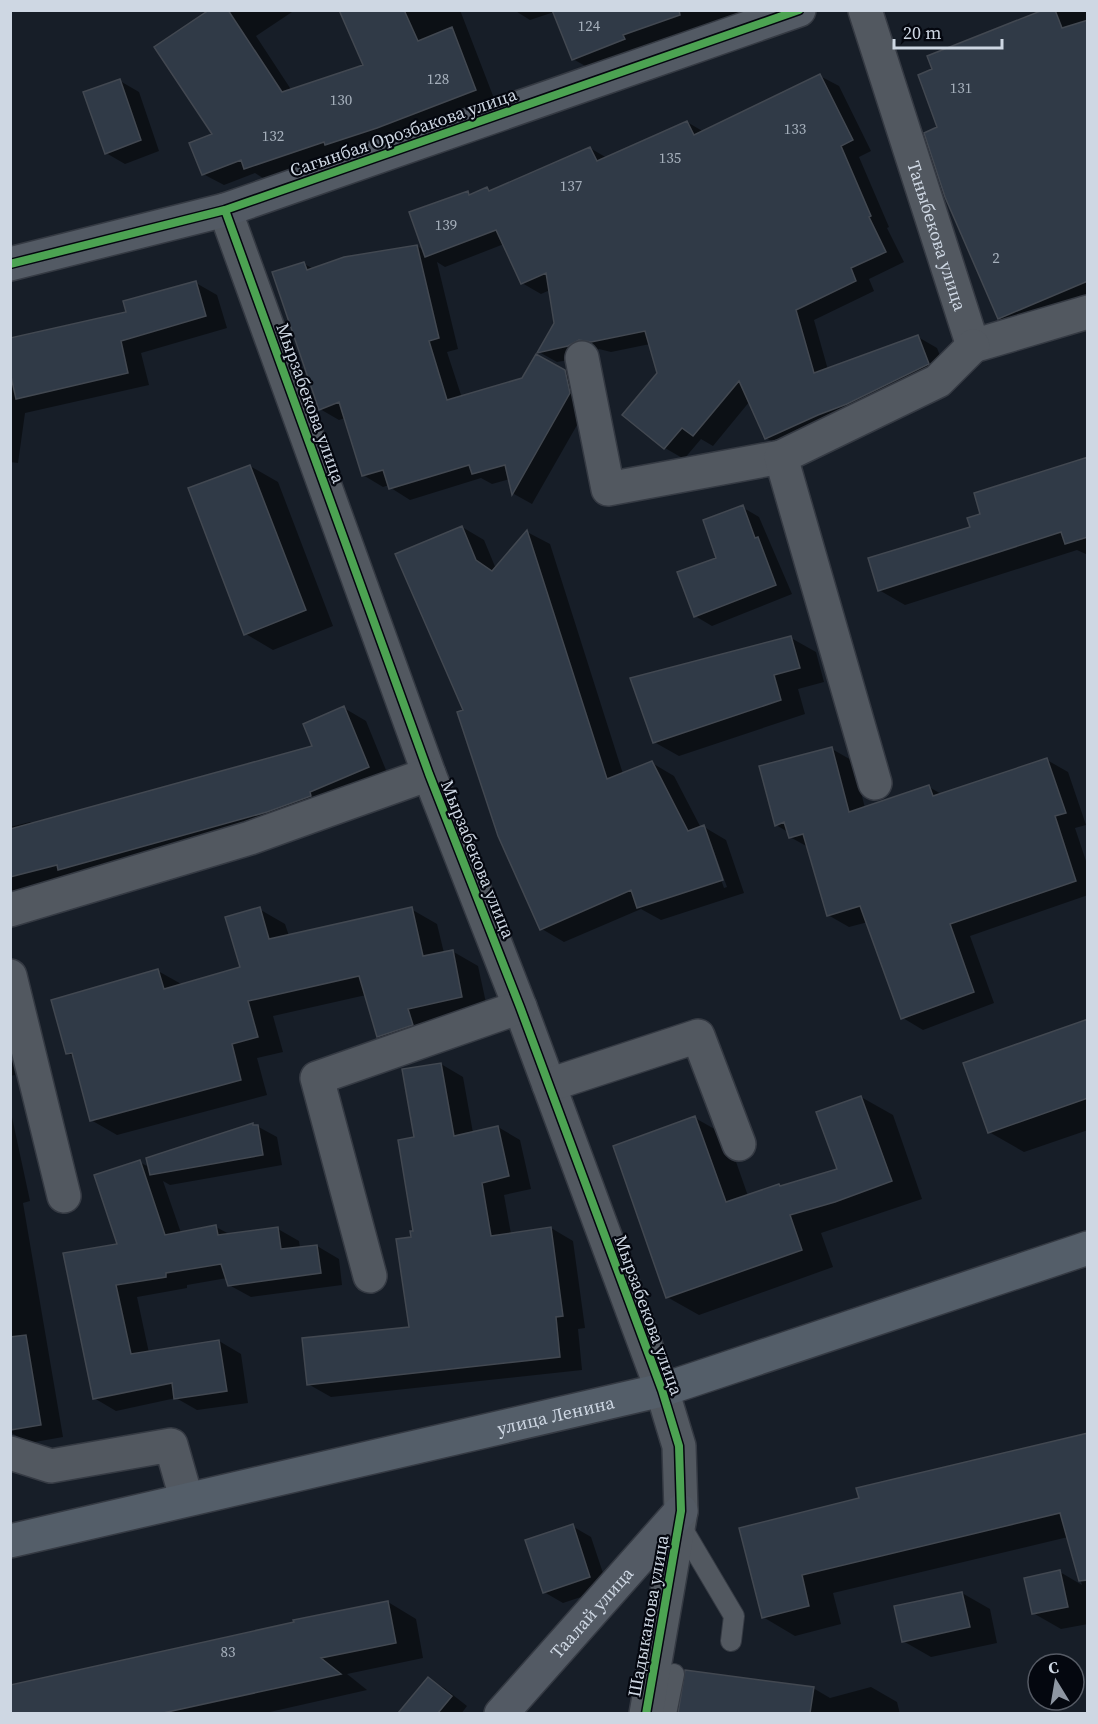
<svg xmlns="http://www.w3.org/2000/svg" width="1098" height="1724" font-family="'Source Serif 4',serif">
<rect width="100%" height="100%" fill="#171e28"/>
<path fill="#0007" fill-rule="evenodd" d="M211,10H295L256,36L292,91L365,66L340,10H460L495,101L266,180L255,173L224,185L203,174L214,135Z
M514,10H750L643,46L644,51L594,71L573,59L554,12L530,20Z
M1046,10H1088V303L1017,328L1000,318L939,128Z
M820,76L839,86L871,151L859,157L889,227L887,228L904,262L869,279L874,291L814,320L828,370L918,337L937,348L947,374L785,448L766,438L750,401L713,446L701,439L684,459L665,448L624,415L659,373L650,344L611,352L599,349L587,357L557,362L539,352L556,323L550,290L541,294L522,283L504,244L445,267L437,262L458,349L447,352L462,398L523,379L536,356L584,383L589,404L532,504L514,494L510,479L492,484L481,478L410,500L391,488L389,485L383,487L363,475L345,418L339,420L320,409L304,264L314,269L417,246L425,251L468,193L472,195L487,189L492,192L590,148L607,158L687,122L704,132Z
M120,81L139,92L159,151L125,164L106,153Z
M196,283L217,295L227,328L141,353L149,385L25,413L18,463L10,462V339L128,313Z
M1088,458V555L1077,550L905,605L879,590L972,528L982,514Z
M250,466L278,482L333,626L273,650L246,634Z
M742,507L759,517L792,594L712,626L695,616L718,559Z
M462,527L484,540L496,569L527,532L550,544L623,774L652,763L674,776L701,828L704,827L726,840L744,893L661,920L641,909L564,942L542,929L500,835L465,711ZM708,843H711L727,887L724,888Z
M791,638L816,652L824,682L798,689L805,714L679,756L654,742Z
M344,708L366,721L390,780L10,895V827L30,822L34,824L314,747Z
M832,749L853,761L865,808L929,787L943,795L1047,760L1068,772L1086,825L1075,828L1088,867V895L970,936L994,1003L923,1030L903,1018L868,922L849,927L828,915L808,847L790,837L788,832L776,825Z
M259,909L285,924L289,936L411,909L437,924L444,953L452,951L478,966L488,1012L404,1051L378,1036L366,995L273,1016L283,1052L257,1058L267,1095L117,1135L91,1120L75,1057L67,1053L158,971L183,985L242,968Z
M1088,1021V1130L1024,1152L989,1132Z
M10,1051L15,1075L10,1076Z
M441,1064L463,1077L473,1133L498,1127L520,1140L531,1189L504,1195L511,1234L551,1228L573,1241L585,1328L578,1329L582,1370L331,1397L308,1384L411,1328L416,1138Z
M861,1097L893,1115L922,1199L821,1233L833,1267L699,1315L667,1297L695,1118L727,1136L748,1196L839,1170Z
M10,1108L30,1201L23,1203L63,1437L29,1443L10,1432Z
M253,1124L277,1137L282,1165L170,1185L163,1181L181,1233L216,1227L231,1235L278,1229L299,1241L300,1248L317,1246L339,1259L342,1285L251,1297L229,1285L227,1278L187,1285V1288L137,1297L149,1353L219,1341L241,1354L248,1403L197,1410L176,1398L116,1411L94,1398L119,1245L139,1162L149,1167Z
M1088,1435V1624L1061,1629L1033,1613L1060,1572L1082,1585L1068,1537L833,1593L841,1624L795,1636L763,1617L860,1500Z
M572,1526L591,1537L608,1588L563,1603L544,1592Z
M962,1593L990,1609L997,1643L931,1657L903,1641Z
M388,1602L416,1619L423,1658L347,1674L367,1690L261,1714H10V1685L28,1681L31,1682Z
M687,1676L813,1688L830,1698L871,1687L897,1702L900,1714H679Z
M428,1679L444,1688L467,1706L461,1714H400Z"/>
<path fill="#303a47" stroke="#424851" stroke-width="1.5" d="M209,10H228L282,92L363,65L339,10H404L418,41L452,27L476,90L377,128L325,145L324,142L244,169L241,160L202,175L189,143L212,134L154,47Z
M552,10H679L680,15L623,35L625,39L572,60Z
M1043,10H1055L1062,28L1088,20V281L998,319L945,197L924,133L937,127L918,75L932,69L927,56Z
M820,74L853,140L841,146L871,216L869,217L886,252L851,268L856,281L796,310L814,373L918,335L929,364L847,404L818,415L765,439L739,381L693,436L682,428L664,449L622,415L657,373L645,331L591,342L579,340L568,346L537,353L554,323L546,273L521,284L496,230L425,257L409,212L468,191L469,195L487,187L489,191L590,147L597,161L687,121L694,135Z
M120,79L141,140L105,154L83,92Z
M417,245L439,338L429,341L447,400L522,378L536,354L565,370L570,393L512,495L505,465L472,474L469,465L389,489L383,470L362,476L339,402L319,410L272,272L304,262L307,270L344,257Z
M196,281L206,316L121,341L128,373L16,399L10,372V338L126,312L123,301Z
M1088,457V537L1065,544L1061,532L878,591L868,558L970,527L967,518L980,514L974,493Z
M250,465L306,610L244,635L188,488Z
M743,505L755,538L758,537L776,585L694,617L677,572L716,558L703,520Z
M462,526L476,560L492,571L527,530L607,779L652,761L688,831L704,825L723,880L637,908L631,890L540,930L498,836L457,712L463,710L395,554Z
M791,636L800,668L774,675L781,700L653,743L630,678Z
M344,706L369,767L310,792L311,796L267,812L58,870L57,865L10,877V829L312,746L303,724Z
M832,747L849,812L929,785L933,796L1047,758L1066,813L1055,816L1076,881L950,924L974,992L901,1019L860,906L827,916L803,834L789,838L784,822L775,826L759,766Z
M260,907L269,939L412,907L423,956L453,950L462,997L408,1009L413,1025L377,1037L359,976L248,1001L258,1037L232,1044L241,1080L90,1121L72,1053L66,1054L51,1000L158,969L164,989L240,967L225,917Z
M1088,1019V1098L988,1133L963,1063Z
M441,1063L454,1136L498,1126L509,1176L482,1183L491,1236L551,1227L563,1316L556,1317L560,1357L307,1385L302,1338L409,1327L396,1239L411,1237L410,1231H413L398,1140L414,1137L402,1069Z
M861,1096L892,1181L835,1202L790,1215L802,1250L666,1298L613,1146L695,1116L726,1202L779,1184L780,1186L837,1169L816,1112Z
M253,1123V1125H258L263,1155L150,1175L146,1158Z
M140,1160L165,1235L216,1225L218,1235L278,1227L281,1249L317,1245L321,1273L228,1286L221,1264L166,1273V1277L116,1285L131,1354L219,1340L227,1391L174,1399L172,1383L93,1399L63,1253L117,1244L94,1175Z
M26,1335L41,1425L10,1430V1337Z
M1088,1433V1580L1079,1581L1060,1513L802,1575L809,1606L762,1618L739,1528L859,1498L856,1488Z
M573,1524L590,1577L543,1593L525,1540Z
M1060,1570L1068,1607L1032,1614L1024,1578Z
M962,1592L970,1627L902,1642L894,1606Z
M388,1601L396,1643L321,1658L341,1674L163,1713H10V1685L294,1622L293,1620Z
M685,1670L814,1687L810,1713H678Z
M428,1677L452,1696L438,1713H398Z"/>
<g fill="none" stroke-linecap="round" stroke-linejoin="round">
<g stroke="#353a43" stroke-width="22">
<path id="lane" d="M679,1523L734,1616L731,1641
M666,1714L674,1674"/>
</g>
<g stroke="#353a43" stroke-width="36">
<g id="street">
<path id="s1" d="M865,10L973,346L1088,312"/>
<path d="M225,210L429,774L520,1007L662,1390L679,1446L681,1511L646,1714"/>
<path d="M582,358L608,489L781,457"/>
<path d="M875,783L781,457L938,381L973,346"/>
<path d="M10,910L250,838L429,774"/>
<path d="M10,976L64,1196"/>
<path d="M549,1085L698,1036L739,1144"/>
<path d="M370,1276L317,1078L520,1007"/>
<path d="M10,1453L51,1466L171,1445L185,1494"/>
</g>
</g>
<g stroke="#353a43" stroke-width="36">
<g id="secondary">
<path d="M10,264L225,210L799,10"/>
<path id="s2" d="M501,1714L681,1511"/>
</g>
</g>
<g stroke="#353a43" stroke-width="36">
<g id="primary">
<path id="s3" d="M10,1541L662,1390L1088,1248"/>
</g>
</g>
<use href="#lane" stroke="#525860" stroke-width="20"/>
<use href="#street" stroke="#525860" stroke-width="33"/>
<use href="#secondary" stroke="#535a64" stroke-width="33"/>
<use href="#primary" stroke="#545e69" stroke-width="33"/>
<g stroke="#04070f" stroke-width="11">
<path id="cycleway" d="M225,210L429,774L520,1007L662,1390L679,1446L681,1511L646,1714
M10,264L225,210L799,10"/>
</g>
<use href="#cycleway" stroke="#4ca352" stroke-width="8"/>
</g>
<g text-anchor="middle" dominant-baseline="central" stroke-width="4.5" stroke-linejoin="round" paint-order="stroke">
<g font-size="15" fill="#a6b0bc">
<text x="589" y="25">124</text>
<text x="438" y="78">128</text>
<text x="961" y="87">131</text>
<text x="341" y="99">130</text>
<text x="795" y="128">133</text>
<text x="273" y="135">132</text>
<text x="670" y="157">135</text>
<text x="571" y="185">137</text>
<text x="446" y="224">139</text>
<text x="996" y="257">2</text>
<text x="228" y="1651">83</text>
</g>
<g font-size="18" fill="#ced7e3" stroke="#04070f">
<text transform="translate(403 132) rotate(-19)">Сагынбая Орозбакова улица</text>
<text stroke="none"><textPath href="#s1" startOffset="237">Таныбекова улица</textPath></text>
<text transform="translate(311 403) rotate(70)">Мырзабекова улица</text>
<text transform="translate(478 859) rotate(68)">Мырзабекова улица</text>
<text transform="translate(649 1315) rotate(70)">Мырзабекова улица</text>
<text stroke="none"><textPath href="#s3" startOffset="560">улица Ленина</textPath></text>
<text stroke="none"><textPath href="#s2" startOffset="136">Таалай улица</textPath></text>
<text transform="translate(648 1616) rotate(-80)">Шадыканова улица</text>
</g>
</g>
<rect width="1098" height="1724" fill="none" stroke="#ced7e3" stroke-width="24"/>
<g transform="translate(1056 1682) rotate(349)"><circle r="28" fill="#04070f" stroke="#555a64" stroke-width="1.5"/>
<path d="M0-4.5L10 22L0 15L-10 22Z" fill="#8e96a2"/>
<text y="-9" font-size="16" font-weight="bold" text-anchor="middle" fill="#ced7e3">С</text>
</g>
<path d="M894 39v9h108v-9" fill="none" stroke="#ced7e3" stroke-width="3"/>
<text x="903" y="39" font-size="18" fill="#ced7e3" stroke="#04070f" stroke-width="4.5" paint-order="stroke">20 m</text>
</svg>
